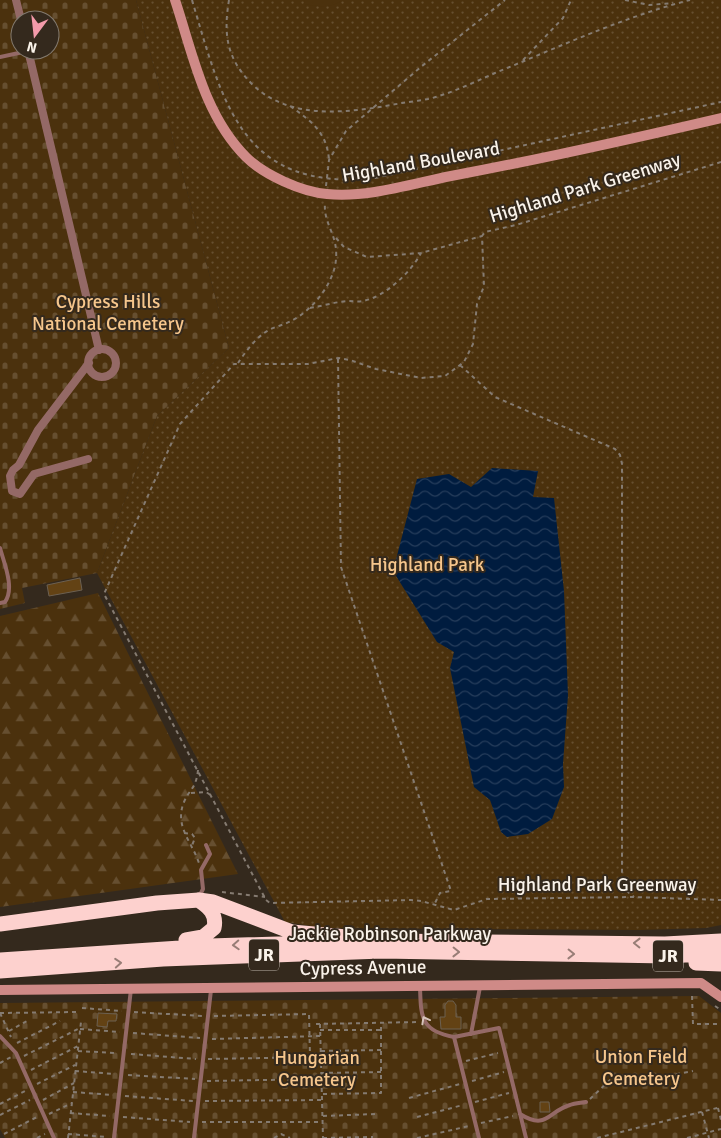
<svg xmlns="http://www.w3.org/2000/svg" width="721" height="1138" font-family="Signika,sans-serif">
<defs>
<pattern id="forest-firs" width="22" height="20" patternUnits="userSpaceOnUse" patternTransform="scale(1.25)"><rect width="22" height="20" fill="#4b310d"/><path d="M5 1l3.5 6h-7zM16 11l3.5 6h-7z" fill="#664f30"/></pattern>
<pattern id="cemetery-stones" width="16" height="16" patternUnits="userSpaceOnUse" patternTransform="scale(1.25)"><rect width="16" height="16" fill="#4b310d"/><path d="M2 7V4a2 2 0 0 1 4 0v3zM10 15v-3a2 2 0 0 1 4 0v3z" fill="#664f30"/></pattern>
<pattern id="park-dots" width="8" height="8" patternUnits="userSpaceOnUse" patternTransform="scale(1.25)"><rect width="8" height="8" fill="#4b310d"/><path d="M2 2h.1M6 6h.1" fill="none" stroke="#664f30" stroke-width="1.8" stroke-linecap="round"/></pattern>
<pattern id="water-waves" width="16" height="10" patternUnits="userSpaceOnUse" patternTransform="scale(1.25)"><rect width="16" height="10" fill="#001c3f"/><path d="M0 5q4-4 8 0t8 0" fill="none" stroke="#263d5b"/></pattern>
</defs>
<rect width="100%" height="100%" fill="#34291d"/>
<path fill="url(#forest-firs)" d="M98,593L238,874L0,907V616Z"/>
<path fill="url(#cemetery-stones)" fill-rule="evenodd" d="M0,0H136L229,348L157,416L97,573L22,588L25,603L0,609ZM20,20H50V50H20Z
M699,996L721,1013V1138H5L0,1129V1003Z"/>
<path fill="url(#park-dots)" d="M136,0H721V925L706,928L639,930L325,928L285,922L97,573L157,416L229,348Z"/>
<path fill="#4b310d" d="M304,0H343C331,8 319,7 305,4Z"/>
<path fill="url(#water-waves)" d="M492,468L538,471L533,497L554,498L564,591L568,695L563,764L564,787L552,819L528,834L507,837L501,832L490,800L474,787L450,668L454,652L437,642L393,571L417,479L449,474L471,487Z"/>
<path fill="#634214" stroke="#6c6051" d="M80,578L82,590L49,596L47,585Z
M448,1001H453L456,1005V1017H461V1029H441L440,1017H445V1005Z
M98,1013L117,1014L116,1021H108L107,1027L97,1026Z
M540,1102H549L550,1112H540Z"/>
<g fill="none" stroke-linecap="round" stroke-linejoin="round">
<path stroke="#857b71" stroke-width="2" stroke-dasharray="4 4" stroke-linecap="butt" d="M192,0C223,104 242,192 375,178L721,102
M229,0C223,36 227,60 254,86C293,122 354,112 402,103C414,101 428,100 439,96C458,90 477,81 495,73C559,47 623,17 690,0
M625,0L649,5L673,3
M523,60L563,18L571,0
M290,106C311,121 327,132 329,160
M721,162L516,225L485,232L482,236L484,286L477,304L473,344L464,362L445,376L421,378L376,369L350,360L338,358L308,364H234L180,424L104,594L266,900L270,903L411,900L421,901L454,910L487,899L634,897L721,900
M326,186L329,160L346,131L422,66L505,0
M336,238L344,247L367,257L421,253L482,236
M310,308C322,306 335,302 348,301C353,301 358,302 363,301C385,297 411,272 421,253
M338,359L341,567L451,891L440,893L434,905
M238,363C244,354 254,340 263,334C271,327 282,326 291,321C311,311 330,288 335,266C341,236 323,226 325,203
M460,365L495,397L615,449L620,455L622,464V887L634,897
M198,770C196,789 190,788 184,802C174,826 192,842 199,863
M191,793L206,792L212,796
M184,833L192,834L195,838L191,848
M222,892L265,897
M692,996L693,1024H721
M715,1006L721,1010
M82,1008L122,1011
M134,1012L202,1016
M0,1013L77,1012
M0,1013L11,1037
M214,1016L309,1014L310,1057
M316,1024L419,1022
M320,1024L323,1138
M80,1029L120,1032
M320,1030H381
M9,1031L27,1021
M133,1033L200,1038
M212,1039L320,1036
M17,1043L60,1021
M78,1051L116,1053
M321,1051L381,1050
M131,1054L196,1059
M24,1056L80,1028
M208,1059L321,1057
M466,1061L498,1053
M0,1063L11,1057
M31,1070L78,1046
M75,1071L115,1074
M321,1073L381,1072
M128,1075L195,1079
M207,1081L321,1079
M472,1081L504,1072
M37,1084L75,1065
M73,1092L113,1095
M323,1094L381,1093V1023
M125,1096L193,1101
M409,1098L460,1084
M590,1099L615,1075C642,1078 666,1077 693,1071
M43,1100L74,1083
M205,1101L322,1100
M475,1102L509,1093
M0,1104L27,1090
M718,1108L721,1120
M702,1112L709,1138
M70,1113L110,1116
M49,1114L72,1103
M0,1115L30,1100
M323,1116L377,1114
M123,1117L190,1122
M417,1117L463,1105
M202,1122H323
M481,1123L513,1116
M4,1134L37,1117
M68,1134L107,1137
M37,1138L45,1134
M68,1138L81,1022
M274,1138L281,1134L290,1138
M323,1138L373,1137
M417,1138L469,1126
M597,1138L721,1107
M687,1138L721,1129"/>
<path stroke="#946966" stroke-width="4" d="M0,57L28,51
M0,548C4,563 15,588 5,602L0,603
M200,895L203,889L201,870L210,854L206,845
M420,987C421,1016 420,1031 454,1037
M471,1034L480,987
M0,1036L16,1053L54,1138
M520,1114C547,1131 548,1111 570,1105C575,1103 581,1103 586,1102
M114,1138L131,989
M194,1138L211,990
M479,1138L454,1037L499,1028L526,1138"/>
<path stroke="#946966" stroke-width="8" d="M16,0L21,20
M28,50L99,350
M88 363a14 14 0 1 1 28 0a14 14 0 1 1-28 0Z
M88,459L34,474L20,494L12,491L10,476L13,470L19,465L38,430L89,363"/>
<path stroke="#cf8a87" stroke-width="10" d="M175,0C193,54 204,115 246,157C264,175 302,192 327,194C368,198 411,184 451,176C541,159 631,139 721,118
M0,990L701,983L721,997"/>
<path stroke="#fdd1ce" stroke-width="15" d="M0,924L157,903L199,900L213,902L292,932L390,941
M186,940L203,937L214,928C217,914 209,907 198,900
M383,941L665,944L721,941
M0,960L210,946L342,942
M696,963L721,964
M0,971L163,959L382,951L668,956L721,953"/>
</g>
<defs><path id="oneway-chevron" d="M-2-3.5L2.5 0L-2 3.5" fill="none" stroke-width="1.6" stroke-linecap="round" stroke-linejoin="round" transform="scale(1.25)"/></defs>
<g stroke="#987d76">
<use href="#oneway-chevron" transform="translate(637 943) rotate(-179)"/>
<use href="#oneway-chevron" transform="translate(236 945) rotate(177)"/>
<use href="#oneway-chevron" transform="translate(456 952) rotate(1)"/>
<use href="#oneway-chevron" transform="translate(571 954) rotate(1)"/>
<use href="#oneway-chevron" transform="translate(118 963) rotate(-4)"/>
</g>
<use stroke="#d6c3bc" href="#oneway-chevron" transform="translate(425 1020) rotate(-119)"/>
<g text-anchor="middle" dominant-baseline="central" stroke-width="4" stroke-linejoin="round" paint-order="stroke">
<g fill="#34291d" stroke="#bfb6ac" stroke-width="1">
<rect x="249" y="939.5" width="30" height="31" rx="4"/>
<rect x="653" y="940.5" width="30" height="31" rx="4"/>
</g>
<g font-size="18" font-weight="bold" fill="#faf3ea">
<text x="264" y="955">JR</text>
<text x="668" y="956">JR</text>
</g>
<g font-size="19" fill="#faf3ea" stroke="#34291d">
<text transform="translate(421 162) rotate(-10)">Highland Boulevard</text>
<text transform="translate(585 188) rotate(-17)">Highland Park Greenway</text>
<text x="597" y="885">Highland Park Greenway</text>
<text x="390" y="934">Jackie Robinson Parkway</text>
<text transform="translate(363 968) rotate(-1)">Cypress Avenue</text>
</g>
<g font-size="19" fill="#f6c68c" stroke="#34291d">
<text x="108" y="302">Cypress Hills<tspan x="108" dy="22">National Cemetery</tspan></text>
<text x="427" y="565">Highland Park</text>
<text x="641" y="1057">Union Field<tspan x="641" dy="22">Cemetery</tspan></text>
<text x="317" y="1058">Hungarian<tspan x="317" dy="22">Cemetery</tspan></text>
</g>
</g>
<g transform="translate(35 35) rotate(195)"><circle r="24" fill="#34291d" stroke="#837a6f"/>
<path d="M0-4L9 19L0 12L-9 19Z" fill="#f39aaa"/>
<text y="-8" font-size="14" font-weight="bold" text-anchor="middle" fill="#faf3ea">N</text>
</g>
</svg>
